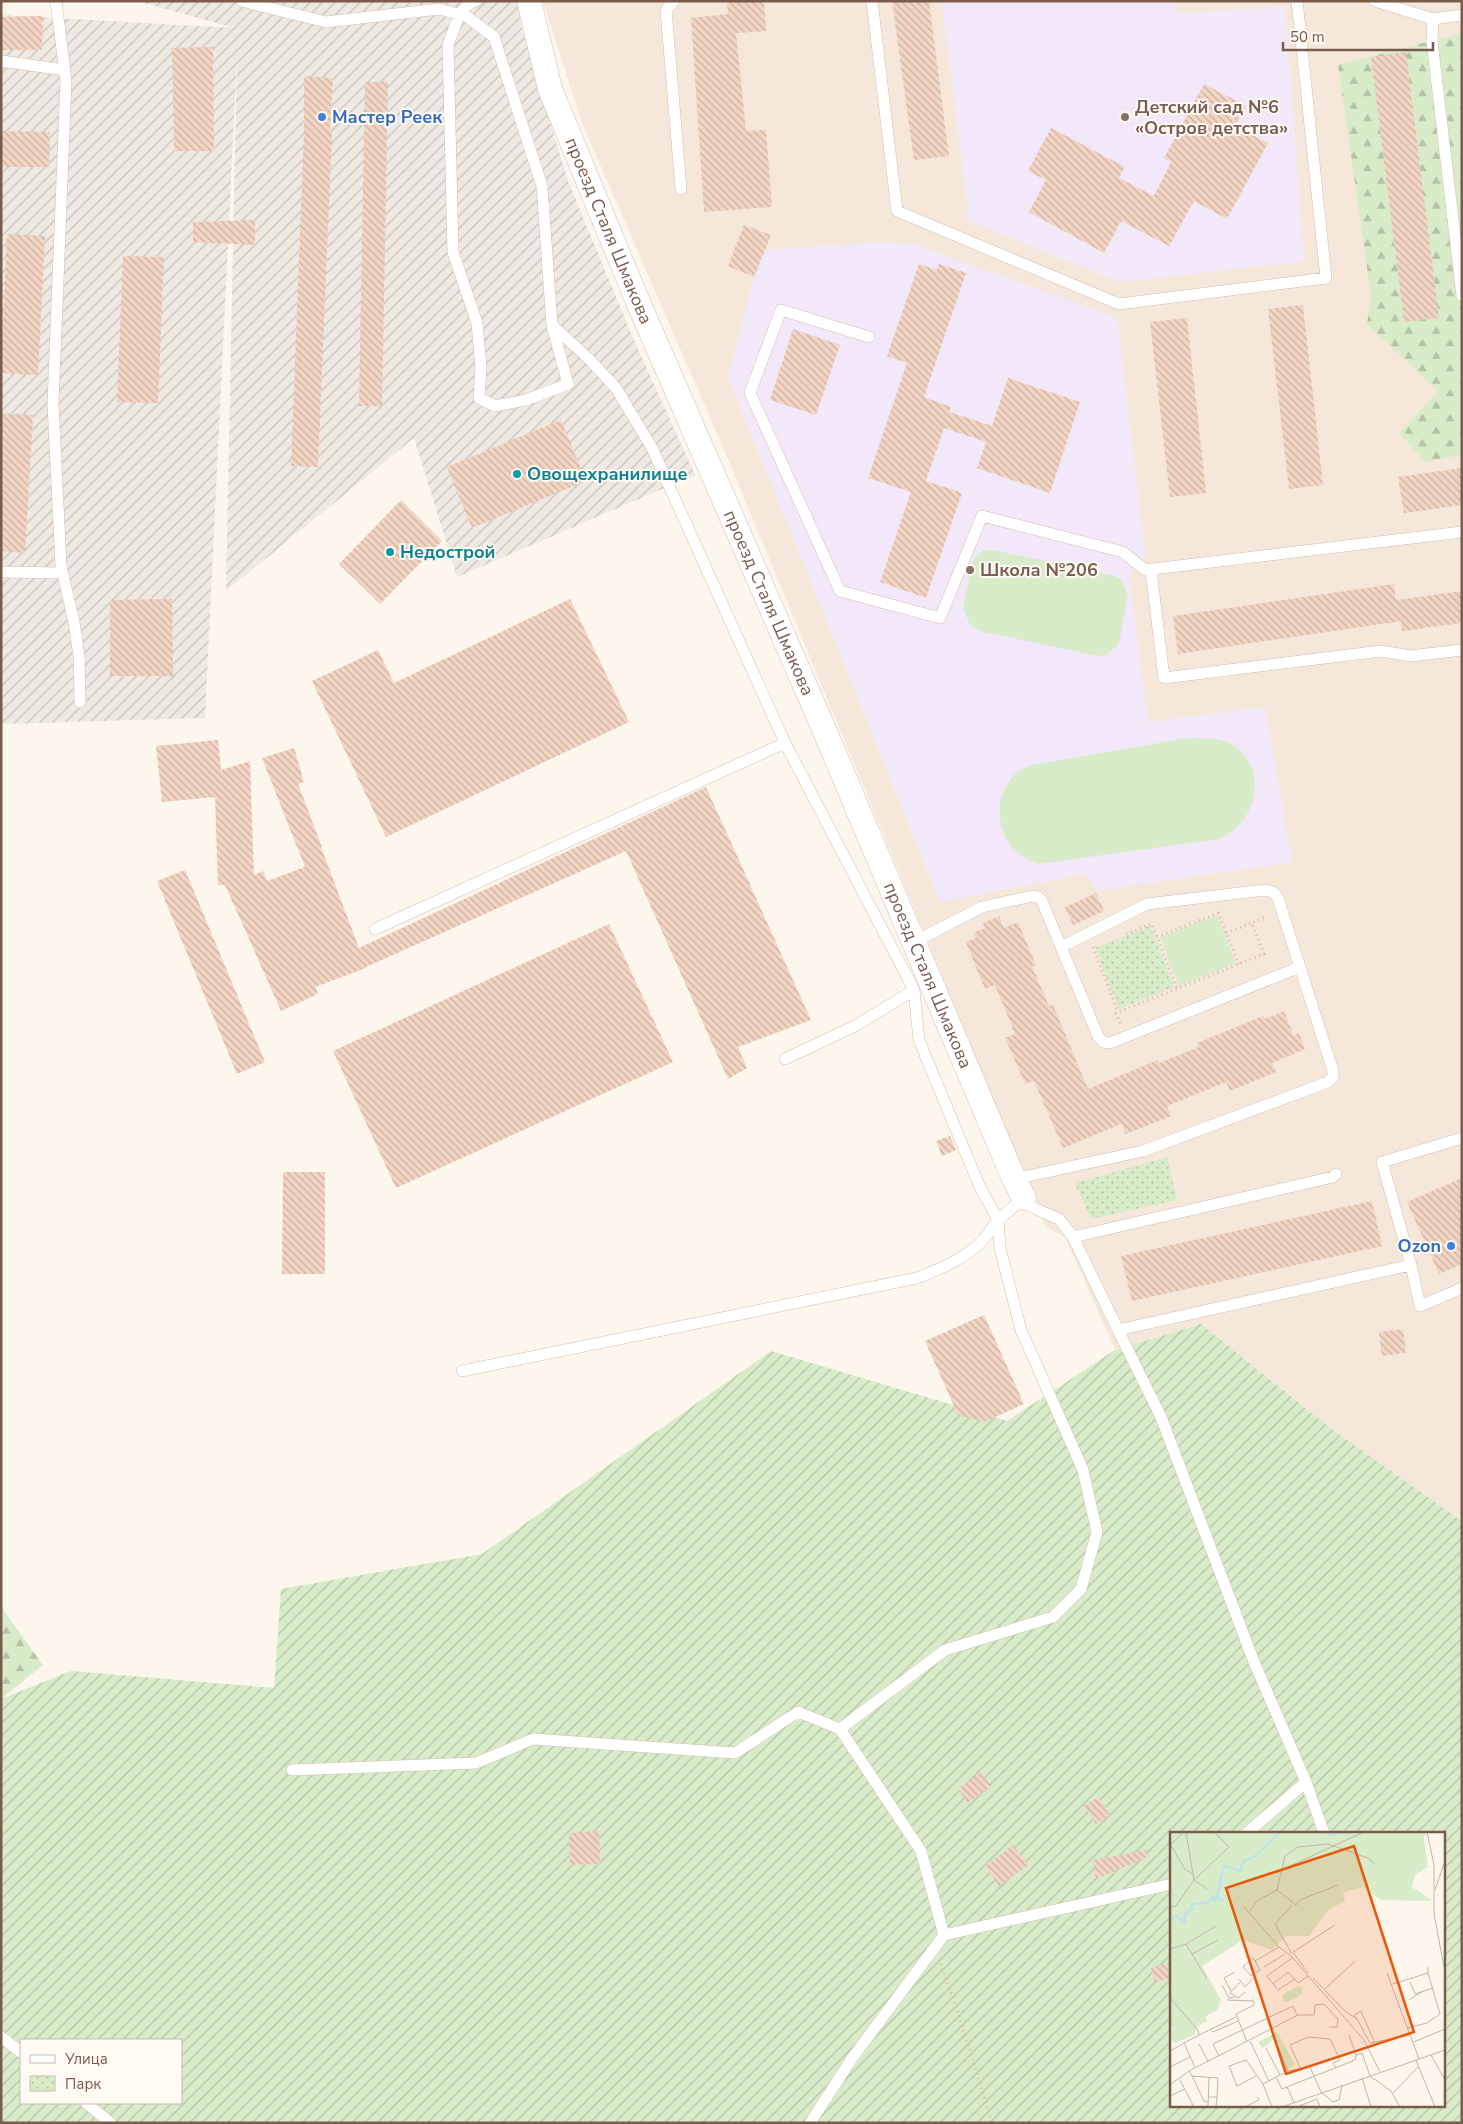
<svg xmlns="http://www.w3.org/2000/svg" width="1463" height="2124" font-family="'Nunito Sans',sans-serif">
<defs>
<pattern id="industrial-furrows" width="10" height="10" patternUnits="userSpaceOnUse" patternTransform="scale(1.25)"><rect width="10" height="10" fill="#efe9e4"/><path d="M-1 1l2-2M0 10L10 0M9 11l2-2" fill="none" stroke="#c7c0bb"/></pattern>
<pattern id="forest-firs" width="22" height="20" patternUnits="userSpaceOnUse" patternTransform="scale(1.25)"><rect width="22" height="20" fill="#d8ecc9"/><path d="M5 1l3.5 6h-7zM16 11l3.5 6h-7z" fill="#b4c2a5"/></pattern>
<pattern id="park-dots" width="8" height="8" patternUnits="userSpaceOnUse" patternTransform="scale(1.25)"><rect width="8" height="8" fill="#d8ecc9"/><path d="M2 2h.1M6 6h.1" fill="none" stroke="#b4c2a5" stroke-width="1.8" stroke-linecap="round"/></pattern>
<pattern id="garden-furrows" width="10" height="10" patternUnits="userSpaceOnUse" patternTransform="scale(1.25)"><rect width="10" height="10" fill="#d8ecc9"/><path d="M-1 1l2-2M0 10L10 0M9 11l2-2" fill="none" stroke="#b4c2a5"/></pattern>
<pattern id="building-back-hatch" width="6" height="6" patternUnits="userSpaceOnUse" patternTransform="scale(1.25)"><rect width="6" height="6" fill="#f3d5c3"/><path d="M-1 5l2 2M0 0l6 6M5-1l2 2" fill="none" stroke="#cab0a1"/></pattern>
</defs>
<rect width="100%" height="100%" fill="#fdf6ec"/>
<path fill="#f5e8da" d="M543,1H1462V1521L1329,1427L1201,1324L1115,1350L1065,1237L1046,1227L725,452L582,123Z"/>
<path fill="url(#industrial-furrows)" d="M136,1H517L522,30L568,181L633,338L695,475L457,577L414,438L226,591L237,56L205,718L1,724V15L235,28Z"/>
<path fill="#f3e8fa" d="M942,1H1177L1178,13L1285,7L1304,261L1119,282L969,221Z
M881,242L913,244L1117,318L1145,553L1129,577L1148,722L1265,707L1292,862L1096,891L1085,874L940,902L728,377L754,277L765,250Z"/>
<path fill="url(#forest-firs)" d="M1462,33V455L1425,462L1399,433L1438,391L1367,324L1371,295L1338,65Z
M1,1607L43,1665L1,1699Z"/>
<path fill="url(#park-dots)" d="M1150,926L1174,987L1119,1009L1095,948Z
M1167,1157L1177,1200L1091,1219L1075,1183Z"/>
<path fill="url(#garden-furrows)" fill-rule="evenodd" d="M1201,1324L1329,1427L1462,1521V2123H1V1699L71,1671L274,1688L281,1589L482,1554L771,1351L1007,1421L1115,1350ZM1172,1833H1444V2105H1172ZM21,2040H181V2103H21Z"/>
<path fill="#d8ecc9" d="M984,550H993L1111,575L1120,578L1128,594L1119,644L1106,655L1098,656L979,631L970,625L963,608L972,563L976,556Z
M1187,738C1202,738 1219,737 1233,745C1270,769 1256,825 1219,839L1039,864C1000,854 986,804 1015,774C1019,770 1026,767 1032,765Z
M1217,915L1236,963L1179,986L1160,937Z"/>
<path fill="url(#building-back-hatch)" d="M727,1H764L766,31L736,33L746,131L766,130L772,207L704,212L691,18L728,14Z
M892,1H929L949,156L914,160Z
M43,16L42,50H1V17Z
M213,47L214,151H174L172,48Z
M1406,52L1439,318L1404,322L1371,57Z
M304,76L333,78L330,131H332L318,467L291,466L304,131Z
M365,82H388L382,406H359Z
M1204,84L1246,106L1235,126L1268,143L1227,219L1194,201L1169,246L1121,221L1104,253L1029,212L1046,180L1028,171L1051,128L1125,167L1119,178L1154,196L1171,162L1164,158Z
M1,131L50,132L49,167H1Z
M255,220V245L193,242V222Z
M744,225L771,235L754,277L728,266Z
M7,234L45,236L38,375L1,373Z
M123,256L164,257L158,403L117,402Z
M919,264L937,270L939,264L966,273L924,397L951,407L949,412L992,426L1008,378L1080,402L1050,493L977,468L986,442L944,428L926,481L962,493L926,598L880,582L911,492L868,478L907,363L887,356Z
M1303,305L1323,485L1289,489L1268,309Z
M1187,318L1206,493L1170,497L1150,322Z
M793,329L840,345L816,415L770,400Z
M1,413L33,415L25,553L1,551Z
M561,420L586,481L472,528L447,467Z
M1462,468V505L1404,513L1398,477Z
M401,500L442,541L380,604L339,564Z
M1394,584L1396,600L1462,591V623L1402,631L1401,621L1178,654L1173,616Z
M172,599L173,676H110V600Z
M570,599L629,722L386,837L312,681L378,650L394,683Z
M218,740L221,770L250,761L254,875L263,871L267,881L305,867L262,758L294,748L304,782L298,784L322,847H321L359,948L706,787L811,1020L738,1047L747,1068L728,1079L626,851L366,967V968L315,987L318,994L281,1011L225,885H218L215,797L162,802L156,746Z
M185,870L265,1062L237,1074L157,881Z
M1096,893L1104,911L1073,925L1065,907Z
M999,916L1004,928L1018,922L1036,965L1032,966L1049,1006L1053,1005L1088,1089L1158,1060L1159,1063L1199,1047L1197,1043L1263,1016L1265,1019L1284,1011L1294,1036L1299,1033L1305,1049L1272,1063L1276,1072L1230,1091L1226,1082L1167,1106L1171,1116L1126,1134L1121,1124L1063,1148L1034,1081L1025,1084L1005,1038L1015,1034L995,985L985,989L966,942L976,938L973,933L985,928L983,923Z
M609,924L673,1062L396,1188L333,1051Z
M950,1136L956,1150L942,1156L936,1141Z
M283,1172H325V1274H282Z
M1462,1178V1264L1439,1274L1407,1202Z
M1372,1201L1382,1246L1132,1301L1121,1256Z
M984,1315L1024,1404L984,1422L958,1415L925,1341Z
M1403,1329L1406,1353L1382,1356L1379,1332Z
M981,1772L991,1786L968,1803L958,1789Z
M1098,1797L1110,1815L1096,1824L1084,1806Z
M599,1831L600,1864L570,1865L569,1833Z
M1013,1845L1028,1865L999,1886L985,1866Z
M1147,1850L1148,1857L1096,1879L1093,1860Z
M1172,1962V1978L1155,1982L1151,1968Z"/>
<g fill="none" stroke-linecap="round" stroke-linejoin="round">
<g stroke="#d1beb0" stroke-width="12">
<path id="lane" d="M56,1L66,81L53,404L61,566L74,622L79,656L80,702
M242,1L326,22L439,9L466,16L494,37L542,186L552,325L588,358L616,388L652,448L785,743L914,990L919,1040L979,1185L998,1220C993,1226 989,1233 984,1239C967,1258 940,1269 917,1278L462,1371
M476,1C459,5 454,30 448,45L453,252L477,323L481,368L479,398L495,406L526,400L568,384L552,325
M674,1L666,10L681,189
M872,1L897,211L1119,304L1326,278L1297,1
M1375,1L1433,19L1462,15
M1433,19L1432,41L1462,296
M1,61L65,70
M869,337L781,310L750,393L840,591L940,618L982,516L1123,552L1145,570L1462,532
M1151,570L1164,678L1381,651L1410,656L1462,650
M1,572L62,573
M375,929L785,743
M914,942L982,907L1032,896L1038,897L1042,901L1098,1036L1103,1042L1110,1043L1300,967
M785,1059L857,1025L914,990
M1462,1138L1382,1162L1411,1265L1420,1306L1462,1288
M1014,1179L1143,1151L1328,1082L1333,1077V1071L1278,898L1273,892L1265,890L1147,904L1061,947
M1073,1237L1333,1177L1336,1174
M1118,1330L1161,1417L1254,1662L1306,1782L1324,1833
M840,1729L945,1650L1053,1617L1081,1589L1097,1532L1083,1470L1021,1330L1000,1248L998,1220L1024,1198L1028,1204L1036,1209L1059,1219L1073,1237L1118,1330L1411,1265
M292,1770L476,1763L533,1739L735,1753L798,1712L840,1729L921,1851L944,1935
M1247,1833L1306,1782
M1,2037L21,2052
M86,2103L111,2123
M810,2123L853,2057L944,1935L1172,1884"/>
</g>
<g stroke="#d1beb0" stroke-width="25">
<g id="street">
<path id="s1" d="M529,1L550,89L638,302L820,720L1014,1179L1024,1198"/>
</g>
</g>
<path stroke="#d9b8a5" stroke-width="3" stroke-dasharray="1 4" stroke-linecap="butt" d="M1226,933L1252,923
M1126,934L1152,924L1177,988
M1157,937L1218,913L1239,964
M1093,947L1118,1012
M1120,1023L1116,1013L1264,954L1252,923L1267,916
M941,1964L955,2003L992,2123"/>
<use href="#lane" stroke="#fff" stroke-width="11"/>
<use href="#street" stroke="#fff" stroke-width="24"/>
</g>
<g fill="#3f7fe0" stroke="#fffaf3" stroke-width="2">
<circle cx="322" cy="117" r="5"/>
<circle cx="1451" cy="1246" r="5"/>
</g>
<g fill="#8d6e63" stroke="#fffaf3" stroke-width="2">
<circle cx="1125" cy="117" r="5"/>
<circle cx="970" cy="570" r="5"/>
</g>
<g fill="#0f9aa8" stroke="#fffaf3" stroke-width="2">
<circle cx="517" cy="474" r="5"/>
<circle cx="390" cy="552" r="5"/>
</g>
<g text-anchor="middle" dominant-baseline="central" stroke-width="4" stroke-linejoin="round" paint-order="stroke">
<g font-size="18" font-weight="bold" fill="#785e54" stroke="#fffaf3" text-anchor="start">
<text x="1135" y="107">Детский сад №6<tspan x="1135" dy="21">«Остров детства»</tspan></text>
<text x="980" y="570">Школа №206</text>
</g>
<g font-size="18" font-weight="bold" fill="#366cbe" stroke="#fffaf3" text-anchor="start">
<text x="332" y="117">Мастер Реек</text>
<text x="1441" y="1246" text-anchor="end">Ozon</text>
</g>
<g font-size="18" fill="#7a5c4d" stroke="#fffaf3">
<text stroke="none"><textPath href="#s1" startOffset="244">проезд Сталя Шмакова</textPath></text>
<text stroke="none"><textPath href="#s1" startOffset="649">проезд Сталя Шмакова</textPath></text>
<text stroke="none"><textPath href="#s1" startOffset="1054">проезд Сталя Шмакова</textPath></text>
</g>
<g font-size="18" font-weight="bold" fill="#0d838f" stroke="#fffaf3" text-anchor="start">
<text x="527" y="474">Овощехранилище</text>
<text x="400" y="552">Недострой</text>
</g>
</g>
<g transform="translate(1170 1832)">
<rect width="275" height="275" fill="#fdf6ec"/>
<path d="M253,0L258,35L245,43L242,55L263,69L211,68L193,56L208,34ZM107,200L125,232L114,240L104,207L92,216L88,210Z" fill="#d8ecc9"/>
<path d="M0,0H255L256,3L191,56L173,60L175,69L158,78L139,104H116L102,118L73,108L32,134L51,168L47,178L36,184L37,189L28,194L24,203L5,211L0,206L3,196L0,192Z" fill="#d8ecc9"/>
<path d="M129,154L133,156L132,162L118,170L113,169V162Z" fill="#d8ecc9"/>
<path fill="none" stroke="#bfe3e8" stroke-width="2.5" d="M156,0L160,3L174,0M0,88L7,84L15,91L14,83L22,77V72L36,71L44,64V69L48,66L53,69L47,64L54,34L70,39L73,30L85,24L110,0"/>
<path fill="none" stroke="#c5b3a7" stroke-width="1" d="M257,0L264,33V82L275,140M0,12L15,37L22,42M1,12L14,0M113,37L194,0M37,57L24,48L59,15L44,0M107,58L126,73L130,68L168,53M265,58L275,29M122,73L105,92L122,122M0,75L6,74L24,48L16,0M74,75L109,115M79,81L87,69L107,58L115,24L128,15L158,12L198,26L205,32M16,112L46,94M0,117L16,112L37,147M22,122L48,108M122,126L97,144L108,158L125,147M85,129L83,126L73,135L81,144L90,138L85,129L109,115L121,124L194,208L210,240M94,135L115,122M138,141L123,120L165,93M217,141L249,227M143,146L175,179L187,187L200,211L240,203M69,147L75,155L83,146M70,150L60,161L68,166L75,160M240,150L245,162L263,156M103,152L118,140L128,151L138,144M223,152L258,141V135M52,153L59,166L64,165M155,157L185,129M61,159L54,146L65,140M0,166L28,198L29,203L14,211L25,235M57,168L84,169V173L66,182L77,210M239,168L253,159M186,186L184,183L191,179L204,209L203,213M237,196L257,191L270,182L258,141M41,198L43,200L68,189M29,203L66,185M179,203L186,223M80,209L99,249M106,210L118,239M244,210L275,197M29,212L38,229M96,216L110,243M0,219L14,211M261,223L275,248M49,224L43,212L123,174L127,183M246,228L265,275M0,235L20,225M131,238L120,213L138,205L160,207L170,228L163,231L166,236M22,244L34,269L38,270M86,244L67,254L59,234L76,228L93,252M106,245L112,257L117,255M192,246L201,275M10,248L24,275M0,253L19,239M223,261L248,235M0,264L15,257M38,265H47L46,275M47,265L48,246L22,244L19,239L128,183H144L145,173L154,172L168,187L167,195H159M124,270L117,255L185,228L186,223L192,221L200,244L221,259L230,275M38,275L39,246M75,275L89,268L87,265M102,275L93,252L118,239L140,235L151,260L163,270L169,268L172,253M112,275L275,218M127,275L147,267L150,275"/>
<path fill="#e8590c" fill-opacity="0.15" stroke="#e8590c" stroke-width="2.5" d="M184,14L244,200L116,242L56,56Z"/>
<rect width="275" height="275" fill="none" stroke="#7a5c4d" stroke-width="2.5"/>
</g>
<rect width="1463" height="2124" fill="none" stroke="#7a5c4d" stroke-width="5"/>
<rect x="20" y="2039" width="162" height="65" fill="#fffaf3" stroke="#cabbb1"/>
<rect x="30" y="2055" width="25" height="8" fill="#ffffff" stroke="#cabbb1"/>
<text x="65" y="2064" font-size="15" fill="#7a5c4d">Улица</text>
<rect x="30" y="2076" width="25" height="15" fill="url(#park-dots)" stroke="#cabbb1"/>
<text x="65" y="2089" font-size="15" fill="#7a5c4d">Парк</text>
<path d="M1283 42v8h150v-8" fill="none" stroke="#7a5c4d" stroke-width="2.5"/>
<text x="1290" y="42" font-size="15" fill="#7a5c4d" stroke="#fffaf3" stroke-width="4" paint-order="stroke">50 m</text>
</svg>
